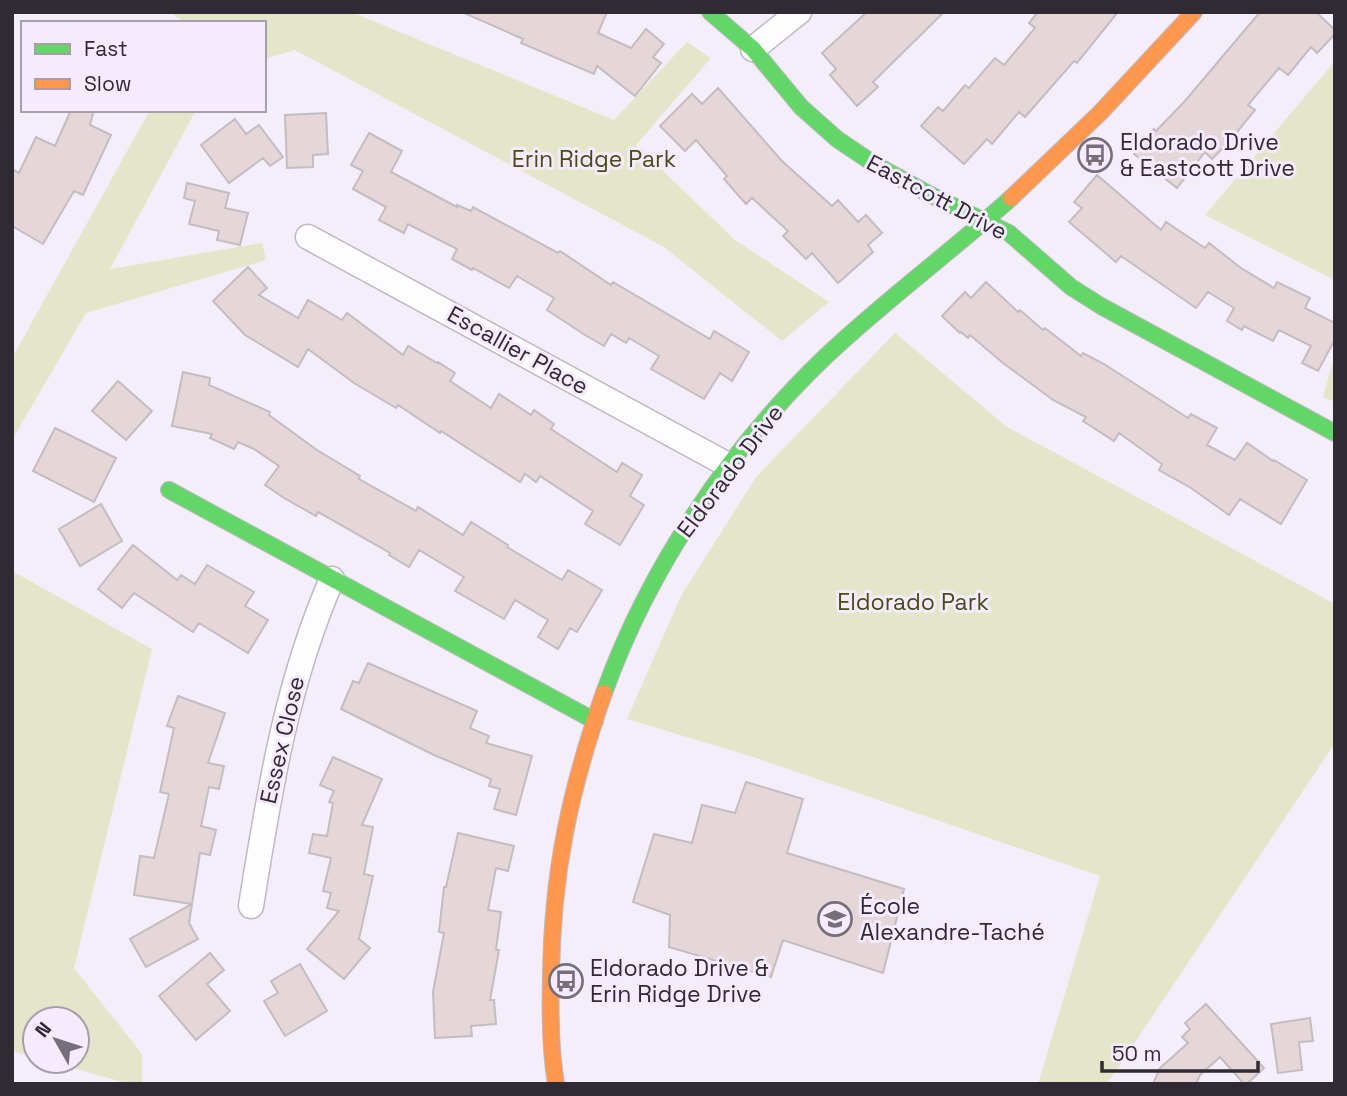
<svg xmlns="http://www.w3.org/2000/svg" width="1347" height="1096" font-family="'Space Grotesk',sans-serif">
<rect width="100%" height="100%" fill="#f4eefa"/>
<path fill="#e3e6c8" d="M169,12H351L614,120L687,42L711,58L636,145L735,240L829,302L782,341L664,247L295,50L264,59V23H186Z
M1335,61V280L1205,215Z
M150,110H196L110,269L262,243L266,260L86,313L12,440V358Z
M895,333L1007,427L1335,604V743L1107,1084H1038L1100,876L753,757L627,719L681,596L756,477Z
M1335,354V402L1323,397Z
M12,571L152,649L74,968L142,1054V1084H130L47,1061H77V1019H35V1057L12,1051Z"/>
<path fill="#e5d7d7" stroke="#c4bcc0" stroke-width="2" d="M462,12H607L598,33L631,48L646,29L664,44L653,57L661,63L635,96L597,66L594,74L521,43L523,39Z
M867,12H944L873,82L878,87L857,106L830,75L836,69L822,53Z
M1038,12H1118L1077,63L1074,61L1025,117L1019,112L992,144L987,139L964,164L921,126L938,107L943,111L965,85L969,88L995,58L1004,65L1035,28L1029,23Z
M1260,12H1316L1335,30V34L1317,53L1311,47L1288,75L1279,68L1248,105L1255,110L1228,143L1212,159L1205,152L1177,188L1134,154L1154,129L1156,131L1185,101Z
M718,88L781,160L832,206L838,200L858,222L866,215L882,233L868,245L873,252L838,283L812,253L806,259L783,236L788,231L752,198L746,204L724,179L727,176L696,140L685,151L660,126L692,94L702,104Z
M71,110H94L90,125L111,135L83,195L74,191L43,244L12,226V169L19,173L36,137L55,146Z
M326,113L328,154L313,155V167L287,168L285,115Z
M235,119L246,134L259,125L283,157L270,166L263,158L229,183L201,145Z
M369,133L402,151L391,172L457,207V205L471,211L473,207L558,253L560,251L611,285L613,282L710,339L714,331L749,352L732,381L720,373L704,399L651,369L659,356L629,338L626,343L611,334L604,346L585,335L547,310L554,298L517,276L509,288L473,268L472,270L452,259L457,249L408,224L404,233L379,220L386,207L353,189L363,171L351,165Z
M1097,175L1161,230L1166,222L1205,248L1209,243L1241,268L1274,288L1277,282L1310,298L1305,308L1335,323V339L1318,371L1302,363L1311,346L1279,330L1273,341L1244,326L1242,330L1227,321L1234,308L1208,292L1196,308L1121,256L1116,262L1069,222L1082,208L1074,202Z
M187,183L229,193L225,208L248,213L240,245L217,240L219,231L189,224L195,201L184,198Z
M248,267L267,288L259,295L298,318L308,300L342,320L347,313L403,355L408,346L437,363L438,362L455,373L450,381L491,408L499,394L531,415L534,410L554,424L551,429L617,472L622,463L642,475L630,496L644,505L620,545L585,524L593,511L540,476L536,482L525,474L520,482L441,431L440,433L398,405L396,408L354,383L308,349L298,367L245,335L213,301Z
M986,282L1018,312L1020,310L1043,330L1045,328L1081,356L1083,353L1104,364L1188,418L1191,414L1217,428L1207,445L1235,460L1247,443L1273,461L1274,460L1307,480L1281,524L1240,499L1229,515L1191,488L1159,470L1162,464L1119,433L1114,441L1083,421L1086,417L1053,400L1003,363L970,335L968,338L961,332L960,333L942,316L965,292L971,298Z
M183,372L210,378L209,385L270,412L269,415L317,450L360,476L359,479L416,511L418,507L463,535L471,522L508,545L507,547L562,580L568,570L602,590L577,632L570,628L558,649L538,637L548,620L515,600L504,619L455,591L464,577L419,550L409,567L389,555L390,553L318,512L316,516L284,498L265,485L279,466L254,449L238,442L234,449L210,438L212,434L172,426Z
M118,381L152,411L126,440L92,411Z
M55,428L116,458L94,502L33,471Z
M101,504L122,541L80,566L59,529Z
M133,545L177,580L181,575L195,584L207,565L254,592L245,606L268,620L248,653L199,623L193,632L134,593L122,608L98,589Z
M368,663L477,711L470,728L489,736L486,743L532,756L516,815L494,809L500,789L489,786L491,779L434,755L341,709L353,681L359,683Z
M178,696L225,713L208,763L224,766L219,789L209,787L201,826L216,830L210,855L200,853L192,904L134,895L140,856L154,858L169,794L160,792L174,728L167,726Z
M333,757L382,779L362,825L373,827L364,874L373,876L359,939L370,948L344,979L307,949L339,911L327,908L331,893L323,891L331,858L309,853L313,834L327,836L333,803L329,802L334,791L320,785Z
M746,782L803,799L787,853L904,889L883,973L783,940L771,977L669,947L670,915L633,902L654,834L692,843L702,805L735,813Z
M458,833L514,846L508,871L496,868L488,910L501,912L496,950H499L490,1000H494L496,1024L471,1026L472,1036L435,1038L433,992L444,933L439,932L444,887H446Z
M192,904L189,923L198,939L146,967L130,939Z
M210,953L224,970L207,984L230,1011L196,1040L159,996Z
M300,964L327,1011L285,1036L264,1001L278,993L271,981Z
M1206,1004L1264,1068L1247,1084H1244L1220,1057L1200,1075L1196,1084H1153L1160,1068L1188,1043L1182,1037L1190,1029L1185,1023Z
M1310,1018L1313,1041L1299,1042L1302,1070L1278,1073L1271,1024Z"/>
<g fill="none" stroke-linecap="round" stroke-linejoin="round">
<g stroke="#beb9c3" stroke-width="27">
<path id="street" d="M753,49L799,12
M308,237L728,465
M251,906C269,794 286,684 332,579"/>
</g>
<g stroke="#beb9c3" stroke-width="18">
<path id="fast" d="M710,12L753,49L801,107L837,139L874,164L927,193L1009,233L1071,287L1101,306L1335,433
M169,490L595,721
M604,693C649,568 729,449 825,357C884,301 951,252 1011,198"/>
</g>
<g stroke="#beb9c3" stroke-width="18">
<path id="slow" d="M1011,198L1100,113L1194,12
M556,1084C550,1049 550,1013 551,977C552,873 570,790 604,693"/>
</g>
<use href="#street" stroke="#fdfcfe" stroke-width="24"/>
<use href="#fast" stroke="#63d668" stroke-width="16"/>
<use href="#slow" stroke="#ff974d" stroke-width="16"/>
</g>
<defs>
<g id="bus-ring" transform="scale(1.75)"><circle r="9.5" fill="#f5eafe" stroke="#756f79" stroke-width="1.5"/><path d="M-5-6H5V4H4V6H2V4H-2V6H-4V4H-5ZM-3.5-4V0h7V-4ZM-3.5 1.2v1.5H-2V1.2ZM2 1.2v1.5H3.5V1.2Z" fill="#756f79"/></g>
<g id="school-ring" transform="scale(1.75)"><circle r="9.5" fill="#f5eafe" stroke="#756f79" stroke-width="1.5"/><path d="M0-5L7-2L0 1L-7-2ZM-4 1L0 2.5L4 1V4Q0 6-4 4Z" fill="#756f79"/></g>
</defs>
<g fill-rule="evenodd">
<use href="#bus-ring" x="1095" y="155"/>
<use href="#school-ring" x="835" y="919"/>
<use href="#bus-ring" x="566" y="981"/>
</g>
<g text-anchor="middle" dominant-baseline="central" stroke-width="6" stroke-linejoin="round" paint-order="stroke">
<g font-size="23" fill="#302a34" stroke="#f5eafe" text-anchor="start">
<text x="1120" y="142">Eldorado Drive<tspan x="1120" dy="26">&amp; Eastcott Drive</tspan></text>
<text x="860" y="906">École<tspan x="860" dy="26">Alexandre-Taché</tspan></text>
<text x="590" y="968">Eldorado Drive &amp;<tspan x="590" dy="26">Erin Ridge Drive</tspan></text>
</g>
<g font-size="23" fill="#464d13" stroke="#f5eafe">
<text x="594" y="159">Erin Ridge Park</text>
<text x="913" y="602">Eldorado Park</text>
</g>
<g font-size="23" fill="#302a34" stroke="#f5eafe">
<text transform="translate(937 197) rotate(28)">Eastcott Drive</text>
<text transform="translate(518 350) rotate(29)">Escallier Place</text>
<text transform="translate(730 471) rotate(-53)">Eldorado Drive</text>
<text transform="translate(282 740) rotate(-77)">Essex Close</text>
</g>
</g>
<rect width="1347" height="1096" fill="none" stroke="#302a34" stroke-width="28"/>
<rect x="21" y="21" width="245" height="91" fill="#f5eafe" stroke="#a69dad" stroke-width="2"/>
<rect x="35" y="44" width="35" height="10" fill="#63d668" stroke="#a69dad" stroke-width="2"/>
<text x="84" y="56" font-size="21" fill="#302a34">Fast</text>
<rect x="35" y="79" width="35" height="10" fill="#ff974d" stroke="#a69dad" stroke-width="2"/>
<text x="84" y="91" font-size="21" fill="#302a34">Slow</text>
<g transform="translate(56 1040) rotate(309)"><circle r="33" fill="#f5eafe" stroke="#a69dad" stroke-width="2"/>
<path d="M0-5L12 26L0 18L-12 26Z" fill="#756f79"/>
<text y="-10" font-size="19" font-weight="bold" text-anchor="middle" fill="#302a34">N</text>
</g>
<path d="M1102 1061v10h156v-10" fill="none" stroke="#302a34" stroke-width="3.5"/>
<text x="1112" y="1061" font-size="21" fill="#302a34" stroke="#f5eafe" stroke-width="5" paint-order="stroke">50 m</text>
</svg>
